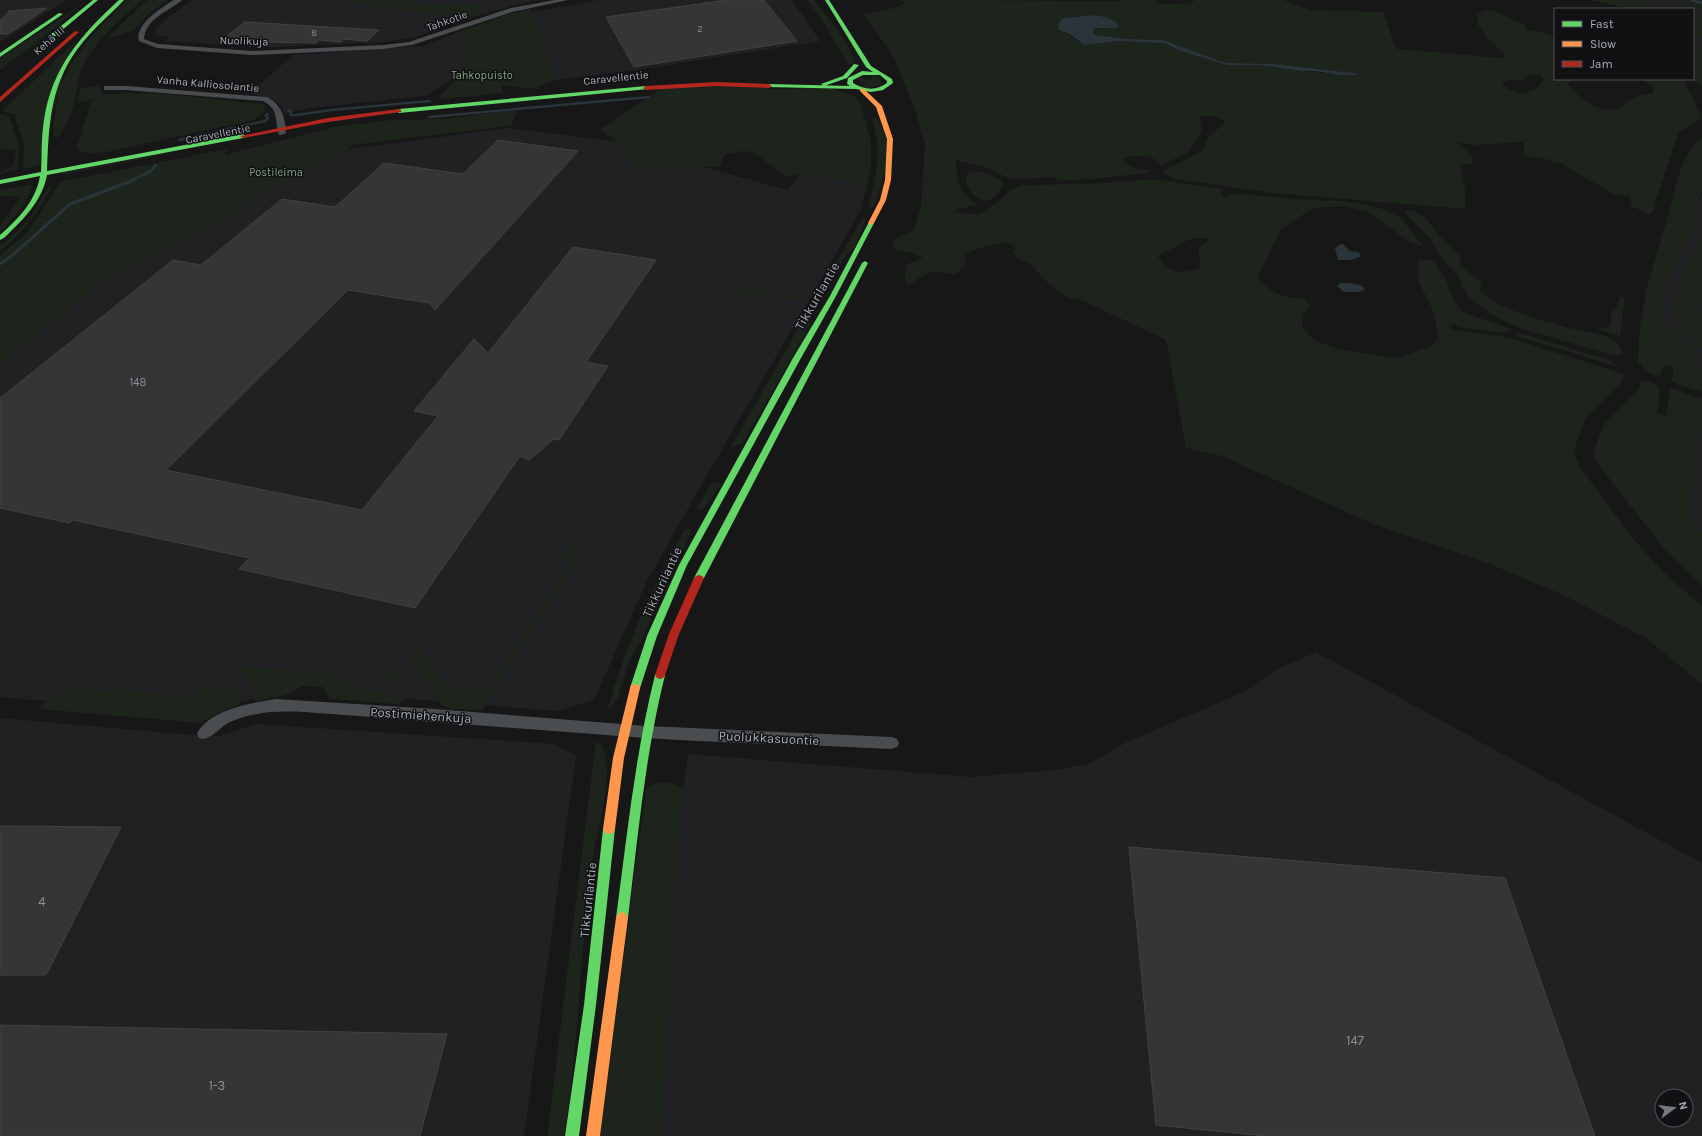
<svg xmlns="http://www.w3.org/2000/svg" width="1702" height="1136" font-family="Karla,sans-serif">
<rect width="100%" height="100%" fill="#171717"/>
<path fill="#212123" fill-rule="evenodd" d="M0,0H67L0,42Z
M192,0H541L513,5L465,19L416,37L384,42L270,47L241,46L169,41H165L169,37L157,36L155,34L156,30L165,20Z
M598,0H792L820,41L636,70L556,80L533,12Z
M1625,0H1702V61L1693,46V9H1649Z
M459,32L463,72L426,96L310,108L285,114L278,103L270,99L250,93L293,55L423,46Z
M509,128L618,142L634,167L700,166L788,190L800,173L867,185L861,209L851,228L703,482L646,583L594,700L558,711L336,693V683L304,681L290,690L192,714L0,697V364L94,288L349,149Z
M1702,193V373L1696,350L1660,317L1670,274L1689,238Z
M1702,427V533L1687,516Z
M1316,652L1702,863V1136H662L669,994L681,805L688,754L971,777L1054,770L1088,764L1127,742L1246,691L1274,671ZM1662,1096H1686V1120H1662Z
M0,718L180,734L220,736L257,724L553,744L576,756L524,1136H0Z"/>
<path fill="#1d241c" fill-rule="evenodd" d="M87,0L41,39L0,70V58L56,22Z
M127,0H142C121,20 95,40 83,67C75,83 77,100 71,115C68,123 62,129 59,137L54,138L53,130L59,90L70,65L91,37Z
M147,0H169L149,13L134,30L106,39Z
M330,0H398L424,4L468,5L482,3L487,0L488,3L481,6L483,13L453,24L448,16Z
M807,0H814C828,19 849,40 855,63L848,64L821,18Z
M901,0L1119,1L1124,0H1156L1158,3C1169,4 1187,7 1195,0H1283L1310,10L1383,12L1396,49L1500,58L1506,56L1486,36L1478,25V14L1483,11L1491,10L1527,26L1525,28L1526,30L1544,33L1555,37V79H1573L1567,83C1575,95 1597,112 1612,110C1616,109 1621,107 1624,106C1629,96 1643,95 1653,93L1654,87L1642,79H1680L1685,82L1702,118L1679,132L1655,203L1654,211L1649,214L1631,206L1630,197L1612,193L1560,163L1546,159L1525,156L1523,142L1476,145L1457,142L1473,157L1472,164L1460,165L1465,188V209L1274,193L1175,179L1163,173L1164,171L1204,150C1208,133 1214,133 1225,123V121C1217,117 1208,114 1199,117L1202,131L1187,153L1161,165C1151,153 1137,154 1123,159C1127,168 1141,170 1150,170L1147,173L1092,179L1060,180L1053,177L1017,179L1006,177L982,166L956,160C957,183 958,192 978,205L958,209L956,212L978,215L1003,198L1010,190L1023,185L1083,184L1154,179L1221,189L1223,193L1220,196L1225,197L1234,194H1245L1292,199L1343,201L1372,206L1388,211L1402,219L1423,246L1411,243L1370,213L1345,206L1313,208L1281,229L1257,278C1271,294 1285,298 1305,299L1310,306L1303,315L1302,327L1314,340L1340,350L1397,358L1429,347L1439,339C1437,330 1435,320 1433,311C1427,293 1411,280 1420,259L1434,261L1447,282L1451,295L1462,312L1509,328V331L1497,332L1459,327L1454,324L1449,326V328L1452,330L1500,336L1516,340L1624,374L1622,382L1586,418L1574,450L1580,467L1631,536L1664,573L1702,606V684L1646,638L1561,594L1490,564L1373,524L1222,456L1186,448L1166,340L1084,301L1067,297L1046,281L1031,265L1016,257L1013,253L1016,248C1007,236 975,249 964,255L966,263L955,275L935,271L922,276L911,284L906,283L905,274L907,264L923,258L910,252L898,251L894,246L893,242L897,238L913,231L921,207L925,144L914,107L892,54L864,15L898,7L905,3ZM1094,15L1101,16L1118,23L1119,26C1110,31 1103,27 1094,29L1093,33L1095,35L1127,39L1163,40L1220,61L1228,63L1282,65L1353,73L1339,75L1261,65H1227L1178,50L1167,44L1159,43L1119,41L1086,45L1059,30L1070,17ZM1534,75H1540L1544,80L1536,89L1523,94L1508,89L1501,82C1509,79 1518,82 1526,79L1528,76ZM1196,238H1206L1208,241C1192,251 1202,253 1200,268C1184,275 1165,273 1158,256L1186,241Z
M1590,0H1640L1646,1L1657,9H1632Z
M1668,0H1702V8Z
M530,9L533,12L556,80L532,89L502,85V93L437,100L463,72L459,32L509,14Z
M1693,13L1702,15V38L1693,30Z
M1693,34L1702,49V87L1692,79H1693Z
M76,41L70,51L39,165L23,169L24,144L14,114L3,112L5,109H4Z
M873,75L880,78L881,86L865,88L859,86L865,84L857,80L861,77L871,80Z
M98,86L103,95C153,89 210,99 261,104L265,106L264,112L254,120L106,152C95,153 85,156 77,148L90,105L94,99L78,102L80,88Z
M688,86H722L776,89L831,88L854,96L860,103L871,141V167L867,185L800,173L787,177L753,152L743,151L725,154L719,167H634L618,142L600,130L660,89Z
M518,110L511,126L352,145L349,149L94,288L0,364V255L27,233L60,182L227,149L225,155L335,127L392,120L442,119Z
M0,114L9,116L19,146L18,169L0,174V172L13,166L16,150L0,149Z
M872,118H877C896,143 884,180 874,206L868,208C876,177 882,150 872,118Z
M1702,137V189L1692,232L1670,274L1660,317L1696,350L1702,373V392L1679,385L1672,381L1674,367L1668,365L1663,366L1660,376C1651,375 1642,369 1638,361C1639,310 1650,274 1665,226C1676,195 1675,161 1702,137Z
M171,152V153L61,175V173Z
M973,171L988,174L1003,182C1003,188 1000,191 996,195C979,214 954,176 973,171Z
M54,183C40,210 24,232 0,251V246C12,237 23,226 32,214C39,204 43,191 54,183Z
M32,185C28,204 12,219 0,233V226L18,201L19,197L0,196V190Z
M1411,210L1425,217L1439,235L1461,257L1460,265L1482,283L1480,291C1501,310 1537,319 1565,327C1581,331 1600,332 1615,341C1620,344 1621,349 1623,354L1613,355L1523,329L1510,324L1491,314L1470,298L1462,287L1459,276L1444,262L1431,240L1404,212Z
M863,217L866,219L855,247L847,254L831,281L822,286Z
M1702,237V306L1698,304L1695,306L1702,310V349C1695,340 1681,333 1676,322C1665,297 1689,260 1700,238Z
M745,285L761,290L779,294L810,297L807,301L764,294L741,296L739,294Z
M1620,297H1625L1620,336L1597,329L1605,328L1611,324V312L1616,308Z
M807,313L809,314L811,324L743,443L731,447Z
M1515,333H1520L1609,360L1619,367L1517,336Z
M1647,381L1659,386L1660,389L1657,412L1665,416L1667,414L1670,389H1674L1702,399V427L1688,516L1702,533V586L1666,551L1601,468L1594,456V451L1600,434L1605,423L1637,392L1640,387V382Z
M614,478L617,479L579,537L577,547L581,556L482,710L451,709L442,705L408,655L419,649L421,650L446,686L488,690L570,562L560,559Z
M713,482L722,483L703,509H699L697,507L699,504Z
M687,529L692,530L641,641L629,662L617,700L607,711C625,646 652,588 684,530Z
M146,657H149L123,688L144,693L193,698L204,686L226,692L233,684L239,691L240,704L214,715L201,723L39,709V707C48,702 58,692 68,688C75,685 105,691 115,692Z
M237,666L299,670L342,676L364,688L407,698L401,703L395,704L332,699L329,698L324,687L303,686L286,695L257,701H255C251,687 251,674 235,669Z
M390,666L400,681L374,675Z
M596,742L601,744C615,769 600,823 594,850C590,870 590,891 587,910C578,985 577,1062 564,1136H547Z
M668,782L683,788L681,805L669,994L662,1136H600L646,789L655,783Z"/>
<path fill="#29353a" d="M1094,15C1102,16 1116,19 1119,26C1111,31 1103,26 1094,29L1093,33L1095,35L1127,39L1163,40L1220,61L1228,63L1274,64L1353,73L1358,75H1339L1315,71H1302L1261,65H1227L1178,50L1167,44L1159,43L1119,41L1085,45L1069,34L1059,30L1058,27L1060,21L1064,18Z
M1343,244L1350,251L1358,252L1361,255L1360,257L1351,260H1338L1335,249L1339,245Z
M1340,283C1347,283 1361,283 1365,289L1359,292H1344L1337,286Z"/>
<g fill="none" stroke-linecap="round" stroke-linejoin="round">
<path stroke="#29353a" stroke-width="2.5" d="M1692,0L1702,3
M288,111L290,110L291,115H296L331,110L430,101
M429,117L649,97
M179,140L265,121L268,118L266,115L268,114
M126,183L151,171L156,165"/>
<path stroke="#29353a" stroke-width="3" d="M0,264L14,254L70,204L129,182"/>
</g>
<path fill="#353536" stroke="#3f4143" d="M720,0H764L797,41L634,67L606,17L720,1Z
M47,8L8,34H0V21L9,11Z
M245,22L379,30L367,41L344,39L341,42L319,40L316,43L268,42L265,45L219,42Z
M498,140L578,151L435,310L429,303L348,290L166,470L362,510L438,416L414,411L474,339L488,353L573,247L656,260L586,362L608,366L559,440L554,439L529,460L520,456L415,608L239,569L249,558L73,520L69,523L0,508V398L173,260L201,265L282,199L335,207L384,163L463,174Z
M0,826L121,827L46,975H0Z
M1129,847L1505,878L1595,1136H1265L1156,1125Z
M0,1025L447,1034L420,1136H0Z"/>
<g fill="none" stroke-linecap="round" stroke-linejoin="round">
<path fill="#4a4d50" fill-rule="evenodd" d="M174,0H182C169,11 145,19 144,39L158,44L252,51L383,45L409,42L511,8L555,0H568L512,12L412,45L383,49L252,55L157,48L139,41C134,25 162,7 174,0Z
M104,86H126L267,97C282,105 285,117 286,133L282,135H279C274,120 280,110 263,101L126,90H104Z
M276,699L435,709L646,726L892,737L897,739L899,743L897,747L892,749C810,745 727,743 645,738C532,730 418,720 304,712C278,711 253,711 228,723C219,728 209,742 199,738L197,734C208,710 252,703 276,699Z"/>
<path fill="#63d668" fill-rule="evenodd" d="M93,0H98L54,37H50V35Z
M119,0H124C111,14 96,26 83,42C50,82 49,122 47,171L243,134L246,136L243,138L47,175C43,197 28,215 12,230C8,234 5,238 0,240V235C18,219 36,201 40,176L0,184V180L41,172C42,155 41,138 44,120C52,67 81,35 119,0Z
M825,0H829L871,66L892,79L893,83L883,90L871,92L856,89L767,87V85L769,84L850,86L847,84L848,78L862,71L873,72L866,67ZM863,75H880L887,81V83C876,91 865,90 853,83V80Z
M59,13L63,14L0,57V53Z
M854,64L859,65L847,78L824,86L821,84L843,76Z
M646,86L648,87V89L399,113L396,111L399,109Z
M869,222L874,223L836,296L801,358L687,565L657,636L640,688L639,691L635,692L631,691L630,688L647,636L679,565L793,358L830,296Z
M865,261L868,263L704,578L702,580H696L694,578L862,263Z
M660,671L663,672L665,675C645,755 638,836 628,918L626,922L622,924L618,922L616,918C627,836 635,755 655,675L657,672Z
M609,824L613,825L615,829L596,1005L579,1136H565L584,1005L603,829L605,825Z"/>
<path fill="#ff974d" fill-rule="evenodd" d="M860,89H864L882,106L893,139L891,180L886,200L874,223L871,225L868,223L880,200L885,180L887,139L876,107L860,91Z
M635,684L639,685L640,688L624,758L615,829L613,833L609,834L605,833L603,829L613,758L630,688L631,685Z
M622,912L626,914L628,918L600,1136H586L616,918L618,914Z"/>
<path fill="#b3261e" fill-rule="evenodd" d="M75,31L79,32L0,102V97Z
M716,82L769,84L772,86L769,88L716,86L646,90L643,88L646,86Z
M399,109L401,110V112L328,122L243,138L240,136L328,118Z
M699,575L702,576L704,578L679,634L665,675L663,678L660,679L657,678L655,675L669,634L694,578L696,576Z"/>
</g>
<g text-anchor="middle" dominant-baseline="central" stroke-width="3" stroke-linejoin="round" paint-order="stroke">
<g font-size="9" fill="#8a9098">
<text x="700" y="29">2</text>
<text x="314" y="33">8</text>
</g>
<g font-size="11" fill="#a7afb9" stroke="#111113">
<text transform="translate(447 21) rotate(-20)">Tahkotie</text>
<text transform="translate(49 41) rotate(-41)">Kehä III</text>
<text transform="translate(244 41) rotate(2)">Nuolikuja</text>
<text transform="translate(616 78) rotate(-6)">Caravellentie</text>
<text transform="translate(208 84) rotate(5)">Vanha Kalliosolantie</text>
<text transform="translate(218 134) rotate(-11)">Caravellentie</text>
</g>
<g font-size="11" fill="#81a57c" stroke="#111113">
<text x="482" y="75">Tahkopuisto</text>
<text x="276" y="172">Postileima</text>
</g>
<g font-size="11" fill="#8a9098">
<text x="138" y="382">148</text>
</g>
<g font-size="13" fill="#a7afb9" stroke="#111113">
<text transform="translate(817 296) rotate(-60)">Tikkurilantie</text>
<text transform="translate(662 582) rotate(-65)">Tikkurilantie</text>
<text transform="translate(421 715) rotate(4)">Postimiehenkuja</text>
<text transform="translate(769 738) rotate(3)">Puolukkasuontie</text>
<text transform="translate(588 900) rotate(-84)">Tikkurilantie</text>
</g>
<g font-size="13" fill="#8a9098">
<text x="42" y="901">4</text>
<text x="1355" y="1040">147</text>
<text x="217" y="1085">1-3</text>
</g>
</g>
<rect x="1554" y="8" width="140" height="72" fill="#111113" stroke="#4d5055"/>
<rect x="1562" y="21" width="20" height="6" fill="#63d668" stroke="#4d5055"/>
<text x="1590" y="28" font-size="12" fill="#a7afb9">Fast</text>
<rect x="1562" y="41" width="20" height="6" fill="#ff974d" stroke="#4d5055"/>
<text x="1590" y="48" font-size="12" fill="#a7afb9">Slow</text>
<rect x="1562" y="61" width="20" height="6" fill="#b3261e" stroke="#4d5055"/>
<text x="1590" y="68" font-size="12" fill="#a7afb9">Jam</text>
<g transform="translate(1674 1108) rotate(75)"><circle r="19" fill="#111113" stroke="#4d5055"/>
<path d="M0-3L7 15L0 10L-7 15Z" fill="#757a80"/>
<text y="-6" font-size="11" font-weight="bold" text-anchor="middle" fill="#a7afb9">N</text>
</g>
</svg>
